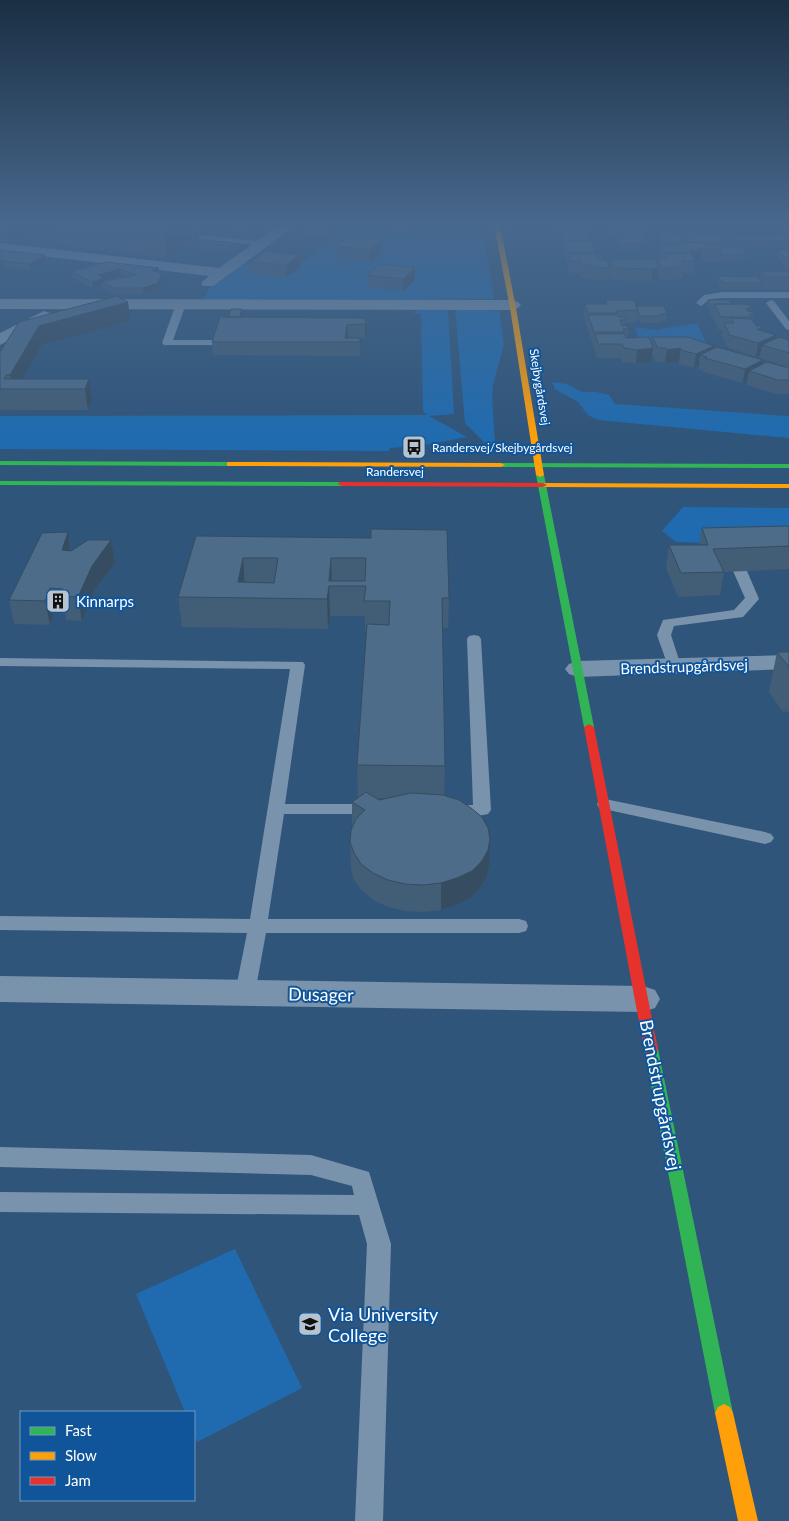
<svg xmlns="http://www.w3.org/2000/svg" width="789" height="1521" font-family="Lato,sans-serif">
<rect width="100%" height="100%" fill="#30557a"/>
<path fill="#206baf" d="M349,225H482L494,299L203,300L213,282L243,260L298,266Z
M455,308L499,311L504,345L493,384L492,398L495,443L494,445L484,442L465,423Z
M418,310H448L454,414L429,416L467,437L425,445L390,448L389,451L0,449V416L427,415L423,411L421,314H413Z
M697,323L706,343H640L635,327L656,330Z
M552,382L567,384L582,392H596L609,395L615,404L789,416V438L598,420L588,415L578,402L555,389Z
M683,507L789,508V545L676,542L662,531Z
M235,1249L302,1388L197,1442L194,1434V1412H185L136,1294Z"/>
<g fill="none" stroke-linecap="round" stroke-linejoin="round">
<path fill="#7a93ad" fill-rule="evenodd" d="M199,235L263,242L267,244L263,246L202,239L198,237Z
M722,292H789V298H722L710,299L701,306L696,303L704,295Z
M771,300L774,301L789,321V330L786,329L766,303Z
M181,301L186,304L173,340H214L219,343L217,345H164L162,343L176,304Z
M740,567L747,571L759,599L743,617L674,626L671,635L681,666L679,669H669L657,635L663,620L734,610L745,598L733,571Z
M474,635L479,636L481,639L491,810L488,814C476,817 459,817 447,814L444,810L447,806L473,805L467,639L469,636Z
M0,658L303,662L305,665L285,804H373L379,805L382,809L379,813L373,814H284L268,919H519L526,921L528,926L526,931L519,933H266L255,993L252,998L245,1001L238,998L235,993L247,933L0,930V916L250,919L290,669L0,666Z
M605,799L765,832L771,834L774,838L771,842L765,844L599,808L597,804L599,800Z
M0,1147L311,1155L369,1172L391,1244L383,1521H355L367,1244L359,1215L0,1212V1192L354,1195L352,1186L311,1175L0,1167Z"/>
<path fill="#7a93ad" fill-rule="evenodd" d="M280,225H296L213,286H203L201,283L209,276L0,251V243L219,268Z
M0,299L513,300L518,302L521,305L518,308L513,310L0,309Z
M44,311L50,313L52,316L50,319L0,345V333Z
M789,655V669L578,677L569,674L565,669L569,664L578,661Z
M0,976L643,986L655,990L660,999L655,1008L643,1012L0,1002Z"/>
<path fill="#30b455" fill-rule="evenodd" d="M0,461L230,462L234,464L230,466L0,465Z
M498,463L789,464V468L501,467H498Z
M537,473L544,475L594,727L589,730L584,727L536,475Z
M0,481L342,482L346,484L342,486L0,485Z
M651,1043L656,1045L658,1049L733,1413L730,1419L724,1422L718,1419L715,1413L644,1049L646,1045Z"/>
<path fill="#ff9f0a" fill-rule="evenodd" d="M494,225H500L516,308L544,475L540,477L536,475L510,308Z
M227,462L501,463L505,465L501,467L230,466H227Z
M540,483L789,484V488L543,487L539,485Z
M724,1404L730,1407L733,1413L758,1521H738L715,1413L718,1407Z"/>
<path fill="#e5322d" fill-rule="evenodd" d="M339,482L543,483L547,485L543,487L342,486L338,484Z
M589,724L594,727L658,1049L656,1053L651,1055L646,1053L644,1049L584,727Z"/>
</g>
<path fill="#425d76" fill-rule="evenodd" d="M0,225H27L28,232L9,242L0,241Z
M59,225H189L190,229L205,231L193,238H191V240L177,249V252L167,258L62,246Z
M229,225H256L247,229L229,226Z
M304,225H342V227L327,238L305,236Z
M376,225H413L408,230L376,227Z
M555,225H585L590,241L599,243L598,254L602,258V260L609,267L610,260L658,266V259H660L659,257L660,246L657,239L658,233L682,242H686L684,239L685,233L699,235L724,242L723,247L746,254L745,260H739L738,261H722L720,258L719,262H695L693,273H683V278H678L677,280H661L658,274L657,280L652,281L613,280L609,272V280H592L591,278H581L580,273H569L568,264H567Z
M609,225H644L643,232L645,235V238L648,240L647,246H641V249H619L617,242V237H614Z
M733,236L759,238V236L786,241L785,247H762L760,244L759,247H736L732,242Z
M382,240V252L370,262L337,258L336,246Z
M197,242L233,243L234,249L229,252L197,248Z
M0,250L46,261L30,270L4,267Z
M778,250H789V289L763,290L761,286V289H721L717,283L718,276L760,280L761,271H788L777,256Z
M299,255L300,267L286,278L252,274V270L248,269L247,263L255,258Z
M106,262L159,268V273L162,281L158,290L143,294H115L102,289L101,286L92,288L72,278L71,272ZM121,275L126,277L106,281V280Z
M415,268V280L403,291L368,287L367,275Z
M606,300L636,306L667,314V321H659L658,323H640L637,316L636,323H625V326L629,329L628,338L651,343L652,337L714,346L713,348L763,360V364L789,367V394H776L747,385V381L743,383L703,372V370L698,369L699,366L694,368L679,364V362L665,363L664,362H656L652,355L651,362L636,363L622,362L621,358H597L584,317L585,304H606Z
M708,300L739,304L751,308L750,312L754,314L753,321L756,326L761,329V331L775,338L789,340V367L759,358L760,355L756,357L728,348L722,336L723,330H719L712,317V315H711L707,306Z
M128,302L130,321L42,345L23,379H89L92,400L88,410H0V352Z
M242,309V317L366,318L367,331L365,338H348H360V356L213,355L212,342L229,317Z
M702,528H789V569L724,572L720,595L678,597L666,568L669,545H699Z
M68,532L71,551L111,540L115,563L95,589L82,621L66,620L65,613L54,612L50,625L14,624L9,600Z
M196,536L371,538L449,598L448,628H443L445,766L444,795L489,866L487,877L480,888L470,898L456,905L441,910L423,912L405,911L388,907L373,900L362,891L354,880L351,869L350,842L352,827V802L358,798L357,765L366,632H365V616H330L328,629L182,627L178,597ZM376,798H387L379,800Z
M777,652H789V712L782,711L769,692Z"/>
<path fill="#364c60" d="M7,225H27L28,232L9,242Z
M170,225H189L191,240L177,249V252L167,258L165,231Z
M204,225H205V231L193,238V232Z
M247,225H256L247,229Z
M329,225H342V227L327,238V226Z
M408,225H413L408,230Z
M382,240V252L370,262V250Z
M233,243L234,249L229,252V246Z
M702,249L700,261H689L690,252L689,250Z
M594,250H598L597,257L593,262L594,252Z
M45,255L46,261L30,270L29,264Z
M299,255L300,267L286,278V265Z
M3,261L4,267L0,269V262Z
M159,268V275L152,270Z
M415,268V280L403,291V279Z
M659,268L657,280L652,281L653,269Z
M120,269L121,275L106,280V284L101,282V286L92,288V282L98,275Z
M162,274V281L158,290L143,294V288Z
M128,302L130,321L42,345L17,389H13L10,375L39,326Z
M242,309L243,316L239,328L238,321Z
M366,318L367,331L365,338V324Z
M347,325L348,338L347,342L345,338Z
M776,335L773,348L762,345L760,355L756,357L758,343Z
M714,346L712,359L700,355L699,366L694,368L696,354Z
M653,348L651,362L636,363L637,350Z
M681,348L679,362L665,363L667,350Z
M763,360L761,374L749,371L747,381L743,383L745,369Z
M89,379L92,400L88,410L85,389Z
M68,532L71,555L62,550Z
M111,540L115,563L95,589L82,621L78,597L92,566Z
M243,558L245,588L238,582Z
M331,558L332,586L329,581Z
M329,586L330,616L328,629L327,599Z
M50,588L54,612L50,625L45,601Z
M490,839L489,866L487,877L480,888L470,898L456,905L441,910V883Z"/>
<path fill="#4d6c89" stroke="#364c60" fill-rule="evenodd" d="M113,225H174L165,231Z
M196,225H204L193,232H190V229Z
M314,225H329L327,226Z
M559,225H585V226H559Z
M560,228H586L590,240H565Z
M626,232H643L645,235H641L642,238H646L648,240H640L641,243H620L617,236H627Z
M658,233H678L682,242H663Z
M685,233H697L699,235H720L724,242H690Z
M783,235L786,241H763L759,236Z
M733,236H757L760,241H737Z
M348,237L382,240L370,250L336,246Z
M201,240L233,243L229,246L197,242Z
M564,241H591L599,243V245H592L593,248H598V250H594V252H568Z
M679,242H702L704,245H718L721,250L702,249L689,250L690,252H664L661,245H681Z
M719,247H742L746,254H739V255H722Z
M0,250L45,255L29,264L3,261L0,262Z
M778,250H789V258H786H789V265Z
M265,251L299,255L286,265L251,262Z
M568,253L596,254L601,255L602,258L596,257L599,260H606L610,268H593L592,265H582L581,261H570Z
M664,253H691L695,261H682L684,266H678L679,268H662L658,259H667Z
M255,258H256L251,262L252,264L247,263Z
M655,259L659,268L653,269L614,268L610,260Z
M106,262L159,268L152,270L162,274L158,283L143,288H114L101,282L136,275L120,269L98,275L105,278L92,282L71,272Z
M380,264L415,268L403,279L367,275Z
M761,271H789V277H765Z
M718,276L757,277L762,283H722Z
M117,296L128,302L39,326L10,375H6L4,379H89L85,389H0V352L19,322Z
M606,300H634L638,310L616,311L617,313H588L585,304H607Z
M708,300H729L731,303H739V304H714L713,308H712Z
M714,304H744L749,305L751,308L746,309L747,311L753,312L754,314H749L751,317H721Z
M636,306H664L667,314L659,315V316H640Z
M231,309H242L240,317H229Z
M588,315H618L619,317H625L626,320H620L622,326H628L629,329H623L624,332H594Z
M220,317L366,318L365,324L347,325L345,338H360V342H212Z
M731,318L752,319L756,326H760L761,329H757L758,330L776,335L758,343L730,335L724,323H734Z
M595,334H624L626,338L649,337L653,348L637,350L624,348L622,344H598Z
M652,337H688L714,346L696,354L681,350V348L667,350L666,348H658Z
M779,337L789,340V353L762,345Z
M717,347L763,360L745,369L705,358L707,357L700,355Z
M767,362L785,367H789V380H778L749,371Z
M788,526L789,528V546L713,549L724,572L681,573L669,545H708L702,528Z
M371,529L447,530L449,598H442L445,766L357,765L367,624L389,625L390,601H364L366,586H329L327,599L178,597L196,536L371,538ZM243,558H278L274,583L238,582ZM331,558H366L365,581H329Z
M68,532L62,550L71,551L88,540H111L92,566L78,597L62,596L63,589L50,588L45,601L9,600L42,533Z
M777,652H789V667Z
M366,792L379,800L411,793L443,795L459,800L471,808L482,817L488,828L490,839L488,850L482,861L472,871L457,878L441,883L423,885L405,884L388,880L373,873L361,864L354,853L350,842L351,830L356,819L365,810L352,802Z"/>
<linearGradient id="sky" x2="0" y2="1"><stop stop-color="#1a2f43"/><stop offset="0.51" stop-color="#48688d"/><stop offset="1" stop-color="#48688d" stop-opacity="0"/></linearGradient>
<rect width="789" height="438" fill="url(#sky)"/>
<defs>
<g id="bus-square" transform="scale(1.25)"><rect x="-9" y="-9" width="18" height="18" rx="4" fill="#b7c4d0" stroke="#10559a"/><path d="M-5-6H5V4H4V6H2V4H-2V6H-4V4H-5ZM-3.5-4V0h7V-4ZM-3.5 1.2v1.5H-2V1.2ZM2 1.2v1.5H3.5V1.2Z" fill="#111"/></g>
<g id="building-square" transform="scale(1.25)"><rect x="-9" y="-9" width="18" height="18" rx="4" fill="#b7c4d0" stroke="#10559a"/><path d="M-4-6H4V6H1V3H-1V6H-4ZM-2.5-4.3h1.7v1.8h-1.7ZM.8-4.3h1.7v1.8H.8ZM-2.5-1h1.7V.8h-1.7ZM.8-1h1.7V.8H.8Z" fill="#111"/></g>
<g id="school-square" transform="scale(1.25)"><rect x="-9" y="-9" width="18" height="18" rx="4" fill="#b7c4d0" stroke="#10559a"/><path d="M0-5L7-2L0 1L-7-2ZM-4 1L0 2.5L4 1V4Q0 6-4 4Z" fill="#111"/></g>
</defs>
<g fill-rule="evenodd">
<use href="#bus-square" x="414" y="447"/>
<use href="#building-square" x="58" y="601"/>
<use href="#school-square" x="310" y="1324"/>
</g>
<g text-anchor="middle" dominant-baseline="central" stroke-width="4" stroke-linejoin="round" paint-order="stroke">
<g font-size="12" fill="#fff" stroke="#10559a">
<text transform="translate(540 387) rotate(81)">Skejbygårdsvej</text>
<text x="395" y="471">Randersvej</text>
</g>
<g font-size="12" fill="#fff" stroke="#10559a" text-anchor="start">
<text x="432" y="447">Randersvej/Skejbygårdsvej</text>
</g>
<g font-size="15" fill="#fff" stroke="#10559a" text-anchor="start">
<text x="76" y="601">Kinnarps</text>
</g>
<g font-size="15" fill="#fff" stroke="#10559a">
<text transform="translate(684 666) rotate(-2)">Brendstrupgårdsvej</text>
</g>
<g font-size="18" fill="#fff" stroke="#10559a">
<text transform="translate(321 994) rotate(1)">Dusager</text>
<text transform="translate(661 1095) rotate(79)">Brendstrupgårdsvej</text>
</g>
<g font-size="18" fill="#fff" stroke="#10559a" text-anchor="start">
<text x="328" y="1314">Via University<tspan x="328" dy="21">College</tspan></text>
</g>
</g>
<rect x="20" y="1411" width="175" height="90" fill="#10559a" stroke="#7099c2"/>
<rect x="30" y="1427" width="25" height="8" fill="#30b455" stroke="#7099c2"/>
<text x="65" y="1436" font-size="15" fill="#ffffff">Fast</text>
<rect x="30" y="1452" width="25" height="8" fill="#ff9f0a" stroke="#7099c2"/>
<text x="65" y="1461" font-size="15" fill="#ffffff">Slow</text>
<rect x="30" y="1477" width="25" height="8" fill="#e5322d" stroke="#7099c2"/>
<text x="65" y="1486" font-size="15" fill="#ffffff">Jam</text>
</svg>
